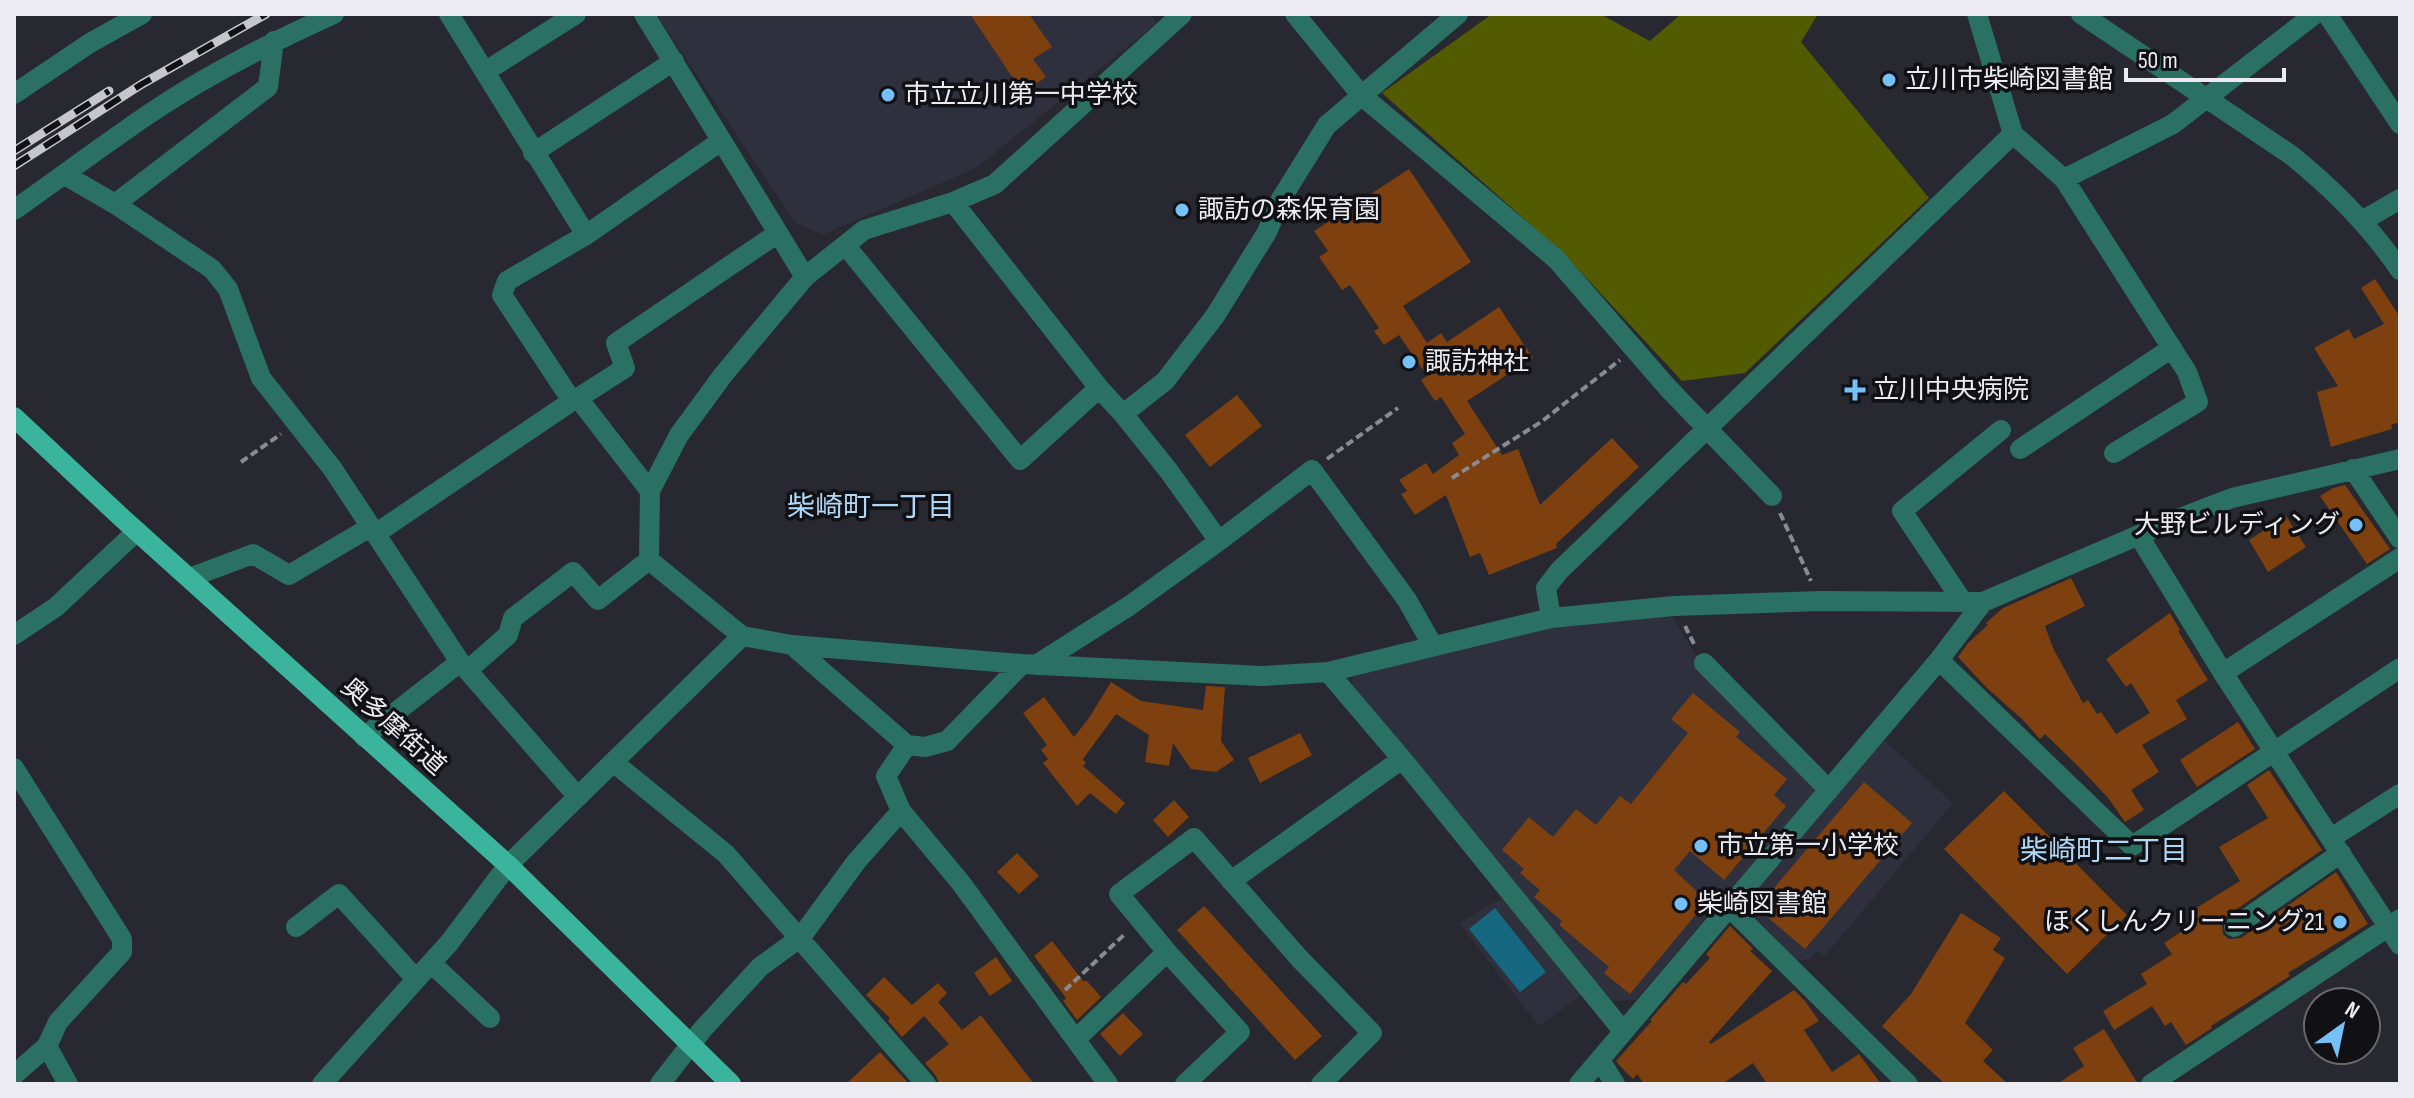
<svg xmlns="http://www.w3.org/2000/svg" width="2414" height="1098" font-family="'Sofia Sans Condensed','Noto Sans JP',sans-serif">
<rect width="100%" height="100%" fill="#272830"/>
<path fill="#2f303e" d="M656,14H1150L1157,23L976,168L822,235L795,222Z
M1673,617L1702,666L1833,800L1884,740L1953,803L1824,957L1817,951L1810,959L1796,961L1727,893L1636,1000L1612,1001L1597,984L1539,1026L1459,923L1519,888L1352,685L1353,675L1548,626Z"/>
<path fill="#535b00" d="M1492,14H1600L1650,41L1681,14H1818L1801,42L1929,198L1745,373L1682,381L1566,256L1382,93Z"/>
<path fill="#15687f" d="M1495,908L1546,972L1520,992L1469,929Z"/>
<path fill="#7e400e" d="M970,14H1029L1052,47L1033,59L1046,77L1023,93Z
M1409,169L1471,262L1403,306L1427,343L1441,333L1447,342L1499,307L1533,358L1467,401L1502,455L1518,449L1540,505L1612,438L1639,467L1556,544L1557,548L1489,575L1480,553L1470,557L1446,495L1415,515L1401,494L1407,491L1399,480L1426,463L1433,474L1459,455L1452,443L1465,434L1441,397L1435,401L1421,380L1427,376L1399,335L1384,345L1374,331L1379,328L1350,285L1342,290L1319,257L1328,251L1314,231Z
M2375,279L2400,317V422L2391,425L2392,429L2331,447L2317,392L2338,386L2314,348L2349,329L2354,339L2384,324L2361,288Z
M1237,395L1262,426L1210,467L1185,435Z
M2345,485L2390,549L2367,564L2320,496L2333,488Z
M2286,516L2306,547L2268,572L2249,540Z
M2071,578L2085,606L2045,626L2053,648L2083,703L2088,700L2097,714L2101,712L2116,734L2150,713L2131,683L2126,687L2106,659L2170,613L2180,630L2178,631L2208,680L2176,700L2187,719L2142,745L2159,772L2131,790L2144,810L2125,822L2109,799L2081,769L2045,734L2040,739L2022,719L1987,688L1958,657L1968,643L1988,625L1986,623L2003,608Z
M1111,682L1141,701L1203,710L1206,686L1225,687L1221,741L1234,760L1216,772L1191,769L1173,743L1169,766L1145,762L1149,735L1116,714L1083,759L1086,763L1083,766L1125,803L1116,814L1090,793L1077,806L1043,763L1048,759L1041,750L1047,745L1023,713L1044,697L1074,737L1089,718Z
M1693,693L1740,732L1736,737L1787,779L1774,795L1786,806L1724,880L1690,851L1674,870L1707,901L1630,994L1604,973L1609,967L1559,925L1562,921L1534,897L1540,890L1520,873L1524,869L1502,850L1529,817L1553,837L1576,809L1596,825L1620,796L1631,804L1688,733L1671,719Z
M2238,722L2255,749L2197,787L2180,760Z
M1300,733L1312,755L1260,783L1248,758Z
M2269,770L2322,850L2227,916L2222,922L2223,934L2229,939L2241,938L2336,872L2368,924L2288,973L2290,976L2211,1026L2212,1028L2186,1045L2171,1022L2165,1026L2152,1006L2114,1030L2103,1011L2147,984L2141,974L2172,954L2164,943L2199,920L2193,910L2240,881L2219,847L2268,818L2247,785Z
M1864,782L1912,823L1805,949L1757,908Z
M2004,791L2127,915L2067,974L1944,849Z
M1174,800L1189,817L1168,837L1153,820Z
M1017,853L1039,876L1019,894L997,872Z
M1204,906L1322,1036L1295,1060L1177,930Z
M1961,913L2001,938L1993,950L2005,958L1965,1023L1993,1050L1983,1061L2008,1084H1945L1882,1026L1911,994Z
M1730,926L1753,949L1750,951L1772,971L1709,1042L1711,1044L1794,990L1805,1001L1819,1021L1804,1030L1832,1072L1859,1054L1881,1084H1767L1753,1063L1722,1084H1644L1637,1074L1633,1079L1619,1065L1616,1061L1652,1021L1650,1020L1683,982L1686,984L1710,958L1706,954Z
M1052,941L1084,982L1086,980L1101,997L1077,1020L1063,1001L1066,998L1034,956Z
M996,957L1012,981L990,996L974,973Z
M884,977L912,1005L938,983L947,993L938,1002L962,1030L981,1015L1034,1084H939L936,1076L925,1063L949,1044L924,1016L902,1037L888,1021L890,1018L866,995Z
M1123,1013L1143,1034L1120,1056L1100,1034Z
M2104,1029L2138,1084H2057L2084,1066L2073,1048Z
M880,1052L909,1084H846Z"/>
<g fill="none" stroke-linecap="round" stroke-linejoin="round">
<path stroke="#8a8b92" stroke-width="4" stroke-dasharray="8 4" stroke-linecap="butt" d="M1327,459L1398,408
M241,462L281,434
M1452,478L1541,422L1620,360
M1780,513L1811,581
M1685,626L1695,646
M1065,990L1126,933"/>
<path stroke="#2b7163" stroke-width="20" d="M449,14L586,235
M644,14L805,277L723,375L679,435L650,491
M1295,14L1361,95L1556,259L1668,388L1772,496
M1977,14L2013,134L2064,179L2173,124L2315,14
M2081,14L2291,155C2332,188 2370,226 2400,270
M2327,14L2400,124
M486,71L576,14
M14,94L90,43L142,14
M721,141L586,235L507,281L502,295L572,401L578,398L650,491L649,560L742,636
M533,153L674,61
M65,175L115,204L212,269L228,289L261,378L332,468L460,662L578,797
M2064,179L2187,372L2198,402L2114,453
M115,204L268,87L274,41
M14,210C61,177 107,142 155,110C212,72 272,42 334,14
M2362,221L2400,199
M846,246L1020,460L1099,388L953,202
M805,277L864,230L953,202L995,184L1182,14
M1099,388L1123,414L1165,381L1215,316L1267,232L1281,199L1327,125L1458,14
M578,398L625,368L616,343L778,233
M1123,414L1168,470L1219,541
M2020,449L2172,348
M2353,469L2400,539
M2139,536L2223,673L2400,945
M189,578L253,554L289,575L367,529L381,530L572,401
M1963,602L1902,511L2001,430
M1551,618L1546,588L1559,571L2013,134
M14,635L56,607L137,531
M792,645L907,745
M1939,660L2132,846L2400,668
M1704,663L1829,790
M1022,664L947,741L925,747L907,745L886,776L901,811L961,883L1108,1084
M1036,665L1129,606L1219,541L1312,470L1407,600L1433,646
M468,670L508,635L513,618L573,572L598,600L649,560
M1328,672L1402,759L1623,1031
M2223,673L2400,558
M364,737L460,662
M613,762L726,854L926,1084
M14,768L122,939V952L58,1022L47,1046L68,1084
M2331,838L2400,794
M1231,881L1402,759
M1730,908L1908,1084
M296,927L339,894L416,979
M2234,927L2341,853
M431,963L490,1018
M1076,1039L1167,952
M1600,1060L1615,1084
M14,1075L47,1046
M322,1084L449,943L508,865L742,636L792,645L1022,664L1262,676L1328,672L1551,618L1674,606L1820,601L1983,602L2167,523L2232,498L2400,459
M660,1084L702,1030L760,967L801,937L856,862L901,811
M1185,1084L1240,1032L1167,952L1119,894L1194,838L1299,958L1372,1033L1321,1084
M1579,1084L1939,660L1983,602
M2151,1084L2400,919"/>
<path stroke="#3bb49e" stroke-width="20" d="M14,417L122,518L508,865L731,1084"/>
<g stroke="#c6c6cc" stroke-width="9">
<path id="rail" d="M14,151L109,91
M14,166L142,84L266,14"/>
</g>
<use href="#rail" stroke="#111115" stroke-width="6" stroke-dasharray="18" stroke-linecap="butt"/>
</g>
<g fill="#75c0f6" stroke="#111115" stroke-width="3">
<circle cx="1889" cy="80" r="8"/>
<circle cx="888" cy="95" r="8"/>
<circle cx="1182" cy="210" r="8"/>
<circle cx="1409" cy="362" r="8"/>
<path d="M1851 378h8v8h8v8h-8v8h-8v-8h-8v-8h8z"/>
<circle cx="2356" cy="525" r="8"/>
<circle cx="1701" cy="846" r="8"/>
<circle cx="1681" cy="904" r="8"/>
<circle cx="2340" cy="922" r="8"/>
</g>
<g text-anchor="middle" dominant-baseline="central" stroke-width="7" stroke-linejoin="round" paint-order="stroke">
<g font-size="26" fill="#ebebf1" stroke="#111115" text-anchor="start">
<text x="1905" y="80">立川市柴崎図書館</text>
<text x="904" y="95">市立立川第一中学校</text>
<text x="1198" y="210">諏訪の森保育園</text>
<text x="1425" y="362">諏訪神社</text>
<text x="1873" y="390">立川中央病院</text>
<text x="2340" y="525" text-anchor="end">大野ビルディング</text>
<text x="1717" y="846">市立第一小学校</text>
<text x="1697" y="904">柴崎図書館</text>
<text x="2324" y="922" text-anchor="end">ほくしんクリーニング21</text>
</g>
<g font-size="26" fill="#ebebf1" stroke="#111115">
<text transform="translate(393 727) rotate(42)">奥多摩街道</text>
</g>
<g font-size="28" fill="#afd7f6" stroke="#111115">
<text x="871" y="507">柴崎町一丁目</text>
<text x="2104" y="851">柴崎町二丁目</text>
</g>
</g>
<rect width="2414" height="1098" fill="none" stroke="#ebebf1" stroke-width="32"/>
<g transform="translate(2342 1026) rotate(33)"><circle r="38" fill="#111115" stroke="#68686d" stroke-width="2"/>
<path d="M0-6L14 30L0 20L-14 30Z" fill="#75c0f6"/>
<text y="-12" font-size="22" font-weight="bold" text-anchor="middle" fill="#ebebf1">N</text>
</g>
<path d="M2126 68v12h158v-12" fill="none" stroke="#ebebf1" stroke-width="4"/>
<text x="2138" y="68" font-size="24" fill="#ebebf1" stroke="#111115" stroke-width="6" paint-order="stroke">50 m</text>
</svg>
